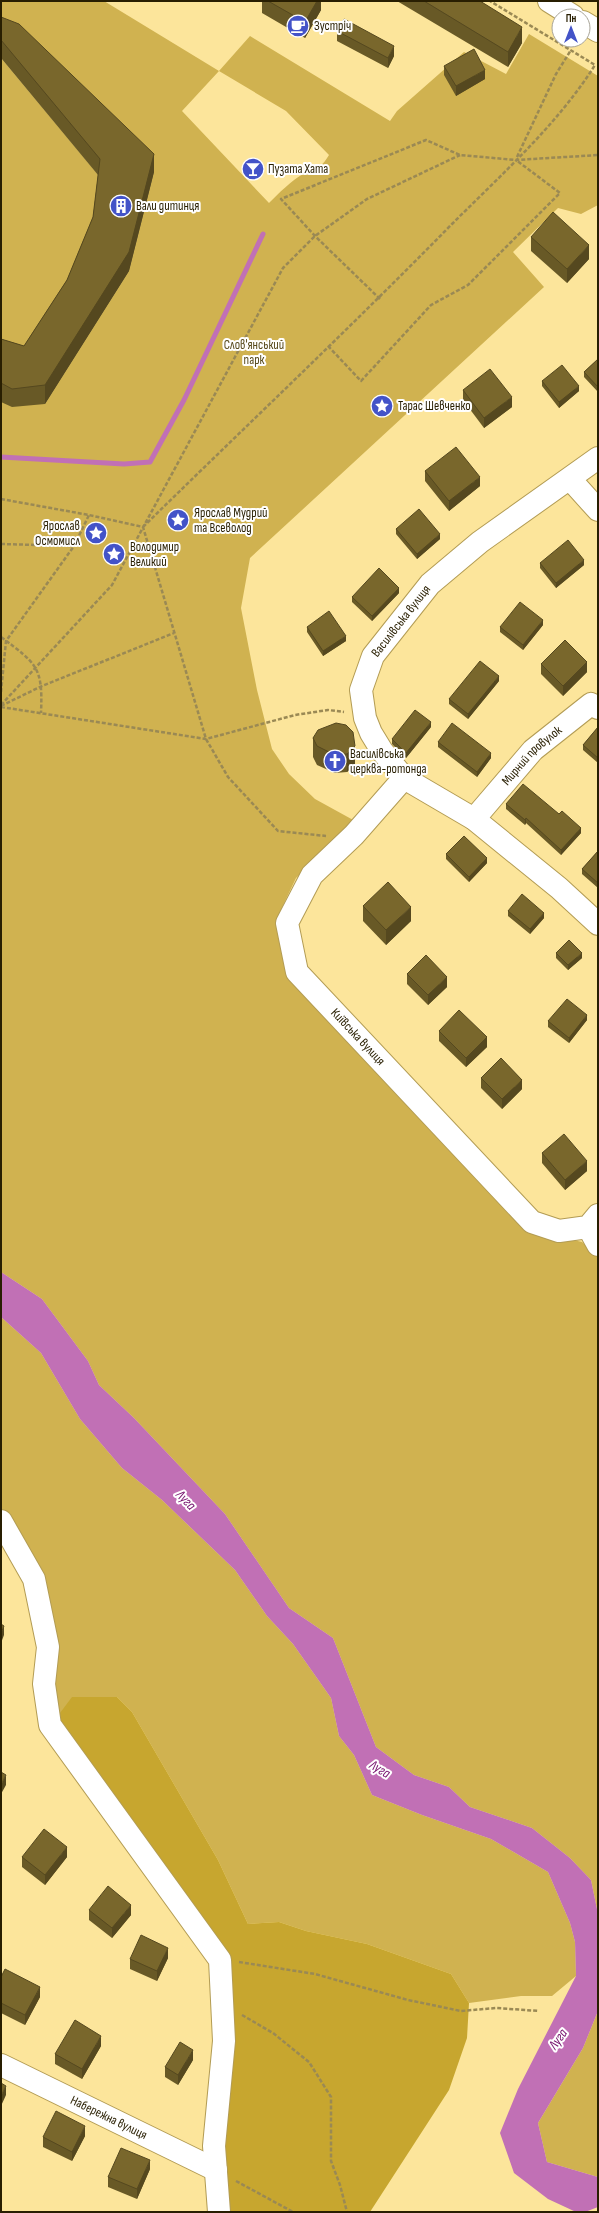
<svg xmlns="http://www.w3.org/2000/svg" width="599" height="2213" font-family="'Sofia Sans Condensed',sans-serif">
<rect width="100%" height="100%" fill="#fce59b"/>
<path fill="#d0b250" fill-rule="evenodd" d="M1,1H104L219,71L250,36L390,121L397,111L464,52L506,74L529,34L598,76V205L581,214L558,208L513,252L544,287L250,558L241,608L257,690L272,749L289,774L315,799L355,821L296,878L276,920L287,976L523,1228L582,1242L598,1257V1914L591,1880L570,1858L532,1828L470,1807L449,1787L414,1775L376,1747L333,1638L289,1608L225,1514L134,1418L99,1385L88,1361L42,1299L1,1272V402L45,404L129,271L154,172L1,35ZM219,71L286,111L329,155C320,170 317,166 303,174C290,182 280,192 269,203L182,111Z
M1,58L100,177L93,235L24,364L1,357Z
M1,1317L41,1353L80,1419L122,1468L162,1500L235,1570L267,1616L293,1644L331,1698L339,1736L354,1755L372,1795L422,1815L491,1839L548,1872L570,1923L575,1942L576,1976L552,1996H521L469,2003L451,1974L367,1944L306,1931L279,1922L248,1924L218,1860L132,1712L117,1697L51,1725L48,1647L1,1521Z
M598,2011V2177L547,2162L538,2123L583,2048Z"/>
<path fill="#c7a62f" d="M72,1697H117L132,1712L218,1860L248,1924L279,1922L306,1931L367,1944L451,1974L469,2003L467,2038L449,2090L370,2212H219L220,1960L51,1725Z"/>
<path fill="#c170b5" d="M1,1272L42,1299L88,1361L99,1385L134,1418L225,1514L289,1608L333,1638L376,1747L414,1775L449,1787L470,1807L532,1828L570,1858L591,1880L598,1914V2011L583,2048L538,2123L547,2162L598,2177V2207L585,2212H576L548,2199L514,2173L500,2133L518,2089L576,1976L575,1942L570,1923L548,1872L491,1839L422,1815L372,1795L354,1755L339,1736L331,1698L293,1644L267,1616L235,1570L162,1500L122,1468L80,1419L41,1353L1,1317Z"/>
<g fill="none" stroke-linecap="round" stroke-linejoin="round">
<path stroke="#c170b5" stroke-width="5" d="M1,457L124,464L150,462L184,400L263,234"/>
<g stroke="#b39c54" stroke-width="24">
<g id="minor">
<path d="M598,458L480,542L430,584L373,656L361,690L365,718L371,733L382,751L404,778L474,819L559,888L598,924"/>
<path d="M570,479L598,510"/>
<path id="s1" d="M404,778L354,835L312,875L287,923L297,972L532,1222L559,1231L588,1227L598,1215"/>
<path id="s2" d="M474,819L533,750L591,704L598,708"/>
<path d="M588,1227L598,1245"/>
<path d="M1,1521L34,1579L48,1647L44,1684L50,1725L220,1960L224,2041L214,2146L219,2212"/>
<path id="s3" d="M1,2065L216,2170"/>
</g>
</g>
<g stroke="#b39c54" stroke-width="24">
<path id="major" d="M549,1L573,16
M583,22L598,31"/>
</g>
<path stroke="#9a8954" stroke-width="2.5" stroke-dasharray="4 2" stroke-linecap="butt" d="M517,157L556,74L571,50
M380,299L315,236L281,199L426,140L460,155L516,160L598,155
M328,346L361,381L431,305L468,285L560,193L516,160
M1,499L89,515L143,527L206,739L228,777L278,831L326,836
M143,527C246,426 351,327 452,224C501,175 558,124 595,65L490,1
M1,544L73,546
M1,637C37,664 43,667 41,713
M1,692L6,641L74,546L89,515
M1,705L112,585L283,268L315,236L367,199L460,155
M1,706L42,686L174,633
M1,707L206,739L295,715L328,710L344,712
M239,1962L315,1974L408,2000L461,2011L496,2008L539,2011
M242,2015L273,2033L309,2062L331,2097V2161L340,2185L347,2212
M236,2181L293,2212"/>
<use href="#minor" stroke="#fff" stroke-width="22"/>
<use href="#major" stroke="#fff" stroke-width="22"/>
</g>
<path fill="#685926" d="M262,1H321V10L305,38L262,13Z
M397,1H480L522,43L508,67Z
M1,17L154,172L129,271L45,404L12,407L1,402V339L24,346L67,280L93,217L98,175L1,58Z
M337,31L394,56L388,68L337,41Z
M444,66L485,79L456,96L444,75Z
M531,237L589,259L567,283L531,251Z
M598,359V392L584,377V372Z
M542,381L579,391L559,408L542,386Z
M463,390L512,407L484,428L463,400Z
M425,471L480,486L449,511L425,481Z
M396,529L440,539L417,559L396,534Z
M540,563L584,565L556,588L540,568Z
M399,593L372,621L352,602V597Z
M543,625L523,650L500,632V627Z
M307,627L346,641L323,656L307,632Z
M541,664L587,672L563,696L541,674Z
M499,681L468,719L449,704V699Z
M336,723L355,764L347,772L335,773L317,765L313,757V738Z
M431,727L406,758L392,744V739Z
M598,727V763L583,750V745Z
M438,742L491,758L477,777L438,747Z
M506,804L581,833L561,855L526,823L525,825L506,809Z
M598,851V888L582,874V869Z
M446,854L487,863L469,882L446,859Z
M363,906L411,921L386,945L363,921Z
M508,911L544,918L530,934L508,916Z
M556,953L582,958L568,970L556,958Z
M407,974L447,987L428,1005L407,984Z
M587,1020L569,1043L548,1027V1021Z
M439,1031L487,1047L466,1067L439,1041Z
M481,1078L522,1089L502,1109L481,1088Z
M542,1153L587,1171L565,1190L542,1163Z
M22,1857H67L45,1885L22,1867Z
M89,1910L131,1915L112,1938L89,1920Z
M168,1958L157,1981L130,1969V1959Z
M1,1977L40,1997L25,2025L1,2013Z
M101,2046L82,2079L55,2064V2054Z
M193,2060L178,2085L165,2077V2067Z
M85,2136L72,2161L43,2147V2137Z
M150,2169L137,2199L108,2187V2177Z"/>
<path fill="#55481f" d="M317,1H321V10L305,38V22Z
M522,27V43L508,67V52Z
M394,46V56L388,68V58Z
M485,70V79L456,96V86Z
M154,154V172L129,271L45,404V385Z
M589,245V259L567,283V269Z
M579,386V391L559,408V402Z
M512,397V407L484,428V418Z
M480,477V486L449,511V501Z
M440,534V539L417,559V554Z
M584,560V565L556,588V583Z
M399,588V593L372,621V616Z
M543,620V625L523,650V645Z
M346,636V641L323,656V651Z
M587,662V672L563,696V686Z
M499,676V681L468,719V714Z
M431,722V727L406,758V753Z
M355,746V764L347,772V754Z
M491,753V758L477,777V772Z
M526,818V823L525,825V820Z
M581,828V833L561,855V850Z
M487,858V863L469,882V877Z
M411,907V921L386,945V930Z
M544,913V918L530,934V929Z
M582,953V958L568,970V965Z
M447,977V987L428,1005V995Z
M587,1015V1020L569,1043V1038Z
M487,1037V1047L466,1067V1058Z
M522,1080V1089L502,1109V1099Z
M587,1161V1171L565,1190V1180Z
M4,1626V1635L1,1643V1633Z
M6,1775V1785L1,1794V1785Z
M67,1847V1857L45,1885V1875Z
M131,1905V1915L112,1938V1928Z
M168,1948V1958L157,1981V1971Z
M40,1987V1997L25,2025V2015Z
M101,2036V2046L82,2079V2069Z
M193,2050V2060L178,2085V2075Z
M6,2086V2095L1,2106V2096Z
M85,2126V2136L72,2161V2152Z
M150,2160V2169L137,2199V2189Z"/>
<path fill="#79672c" stroke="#55481f" d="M268,1H317L305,22Z
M424,1H480L522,27L508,52Z
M1,17L19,24L154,154L129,252L45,385L12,389L1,383V339L24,346L67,280L93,217L100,159L1,40Z
M344,19L394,46L388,58L337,31Z
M474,49L485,70L456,86L444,66Z
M553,212L589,245L567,269L531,237Z
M598,359V387L584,372Z
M562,365L579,386L559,402L542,381Z
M490,369L512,397L484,418L463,390Z
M456,447L480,477L449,501L425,471Z
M419,509L440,534L417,554L396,529Z
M568,540L584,560L556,583L540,563Z
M379,568L399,588L372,616L352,597Z
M520,602L543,620L523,645L500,627Z
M329,611L346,636L323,651L307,627Z
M565,640L587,662L563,686L541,664Z
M480,661L499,676L468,714L449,699Z
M415,710L431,722L406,753L392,739Z
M336,723L346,725L353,732L355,746L347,754L335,755L317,746L313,738L318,730Z
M452,723L491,753L477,772L438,742Z
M598,727V758L583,745Z
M523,784L559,814L562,811L581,828L561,850L526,818L525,820L506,804Z
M464,836L487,858L469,877L446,854Z
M598,851V883L582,869Z
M388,882L411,907L386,930L363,906Z
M522,894L544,913L530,929L508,911Z
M569,940L582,953L568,965L556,953Z
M426,955L447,977L428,995L407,974Z
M567,999L587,1015L569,1038L548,1021Z
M459,1010L487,1037L466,1058L439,1031Z
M501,1058L522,1080L502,1099L481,1078Z
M564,1134L587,1161L565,1180L542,1153Z
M1,1624L4,1626L1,1633Z
M1,1772L6,1775L1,1785Z
M44,1829L67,1847L45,1875L22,1857Z
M108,1886L131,1905L112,1928L89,1910Z
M141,1935L168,1948L157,1971L130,1959Z
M5,1969L40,1987L25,2015L1,2003V1977Z
M75,2020L101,2036L82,2069L55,2054Z
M180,2042L193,2050L178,2075L165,2067Z
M1,2083L6,2086L1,2096Z
M56,2111L85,2126L72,2152L43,2137Z
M121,2148L150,2160L137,2189L108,2177Z"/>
<defs>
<g id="cafe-disc" transform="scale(1.15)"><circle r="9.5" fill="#4353c8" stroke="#fff"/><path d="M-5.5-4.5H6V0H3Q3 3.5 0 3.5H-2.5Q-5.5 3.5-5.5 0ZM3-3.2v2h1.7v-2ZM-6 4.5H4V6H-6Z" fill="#fff"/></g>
<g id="bar-disc" transform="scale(1.15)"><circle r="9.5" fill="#4353c8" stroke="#fff"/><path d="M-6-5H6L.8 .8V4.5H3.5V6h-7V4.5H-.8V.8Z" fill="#fff"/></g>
<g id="building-disc" transform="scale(1.15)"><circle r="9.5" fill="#4353c8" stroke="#fff"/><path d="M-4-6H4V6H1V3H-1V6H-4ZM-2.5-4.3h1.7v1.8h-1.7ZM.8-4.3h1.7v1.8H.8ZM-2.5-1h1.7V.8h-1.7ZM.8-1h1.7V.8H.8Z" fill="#fff"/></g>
<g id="sight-disc" transform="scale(1.15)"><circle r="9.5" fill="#4353c8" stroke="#fff"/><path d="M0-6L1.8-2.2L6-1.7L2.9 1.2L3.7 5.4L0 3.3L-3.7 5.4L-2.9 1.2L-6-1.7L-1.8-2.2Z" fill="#fff"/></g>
<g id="church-disc" transform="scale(1.15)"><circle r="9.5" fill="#4353c8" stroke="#fff"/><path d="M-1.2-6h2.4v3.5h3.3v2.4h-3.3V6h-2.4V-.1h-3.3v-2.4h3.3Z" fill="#fff"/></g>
</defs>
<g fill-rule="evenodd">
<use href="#cafe-disc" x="298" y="26"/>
<use href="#bar-disc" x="253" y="169"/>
<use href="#building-disc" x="121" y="206"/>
<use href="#sight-disc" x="382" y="406"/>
<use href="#sight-disc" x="178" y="520"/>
<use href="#sight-disc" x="96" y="533"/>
<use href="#sight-disc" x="114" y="554"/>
<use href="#church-disc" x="335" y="761"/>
</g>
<g text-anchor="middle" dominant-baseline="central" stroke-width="4" stroke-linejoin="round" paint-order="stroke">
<g font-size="13" fill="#281e01" stroke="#fff" text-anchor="start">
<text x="314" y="26">Зустріч</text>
<text x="268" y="169">Пузата Хата</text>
<text x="136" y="206">Вали дитинця</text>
<text x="398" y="406">Тарас Шевченко</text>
<text x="194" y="513">Ярослав Мудрий<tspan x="194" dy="15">та Всеволод</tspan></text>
<text x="80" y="526" text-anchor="end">Ярослав<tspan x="80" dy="15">Осмомисл</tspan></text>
<text x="130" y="547">Володимир<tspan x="130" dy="15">Великий</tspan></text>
<text x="350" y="754">Василівська<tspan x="350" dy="15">церква-ротонда</tspan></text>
</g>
<g font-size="13" fill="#584a1c" stroke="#fff">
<text x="254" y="345">Слов'янський<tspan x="254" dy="15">парк</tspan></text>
</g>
<g font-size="13" fill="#281e01" stroke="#fff">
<text transform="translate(401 621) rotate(-52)">Василівська вулиця</text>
<text stroke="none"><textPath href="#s2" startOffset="86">Мирний провулок</textPath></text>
<text stroke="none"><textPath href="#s1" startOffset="327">Київська вулиця</textPath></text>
<text stroke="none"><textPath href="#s3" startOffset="120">Набережна вулиця</textPath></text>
</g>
<g font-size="14" font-style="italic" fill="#75116d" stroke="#fff">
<text transform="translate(186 1500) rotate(46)">Луга</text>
<text transform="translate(380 1769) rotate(30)">Луга</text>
<text transform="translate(558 2039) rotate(-55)">Луга</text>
</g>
</g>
<rect width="599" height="2213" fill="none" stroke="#281e01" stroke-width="4"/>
<g transform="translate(571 28)"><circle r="19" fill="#ffffff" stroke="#a9a599"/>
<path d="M0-3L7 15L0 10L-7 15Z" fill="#4353c8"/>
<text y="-6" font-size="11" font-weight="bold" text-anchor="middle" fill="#281e01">Пн</text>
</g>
</svg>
